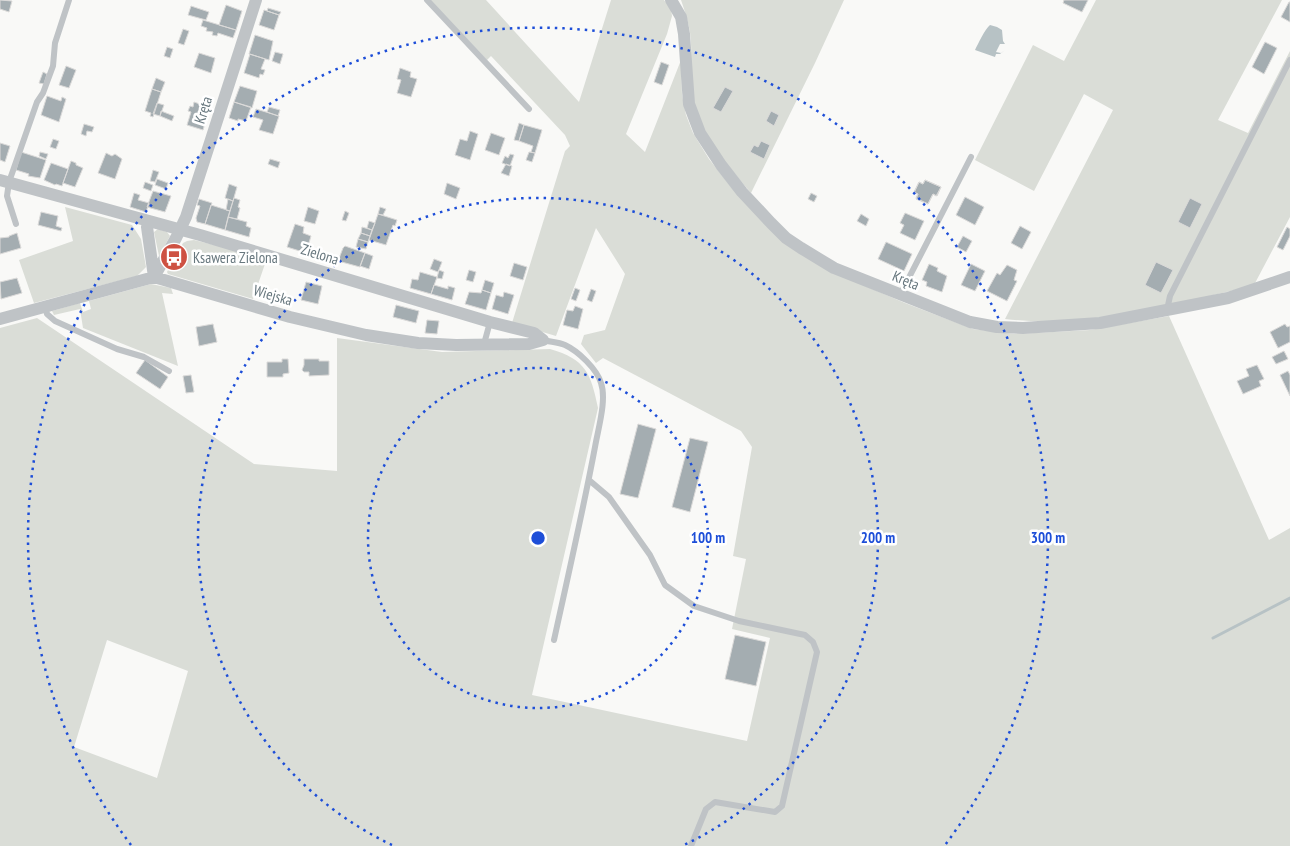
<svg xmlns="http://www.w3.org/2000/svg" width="1290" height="846" font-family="'PT Sans Narrow',sans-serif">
<rect width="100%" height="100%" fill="#f9f9f7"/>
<path fill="#daddd7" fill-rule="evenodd" d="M430,0H486L579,102L611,0H664L671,9L672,16L667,34L626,134L645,152L681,60L682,95L686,115L693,133L709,159L731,187L844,277L905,303L973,329L1014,334L1090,330L1169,316L1269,540L1290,528V846H0V328L37,318L254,464L337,471V338L442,352L550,349C586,359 591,374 598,408L532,695L747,741L770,638L732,629L746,559L733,556L752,447L741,431L603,358L596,363L581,344L584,335L605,330L625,274L596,228L556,336L512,323L565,151L570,146L565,135L491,56L487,60ZM107,640L188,671L157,778L74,747Z
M681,0H844L815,63L751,193C721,157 692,125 690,76C690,66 692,55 691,45C691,29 686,15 681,0Z
M1096,0H1282L1218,120L1248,133L1290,51V217L1254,285C1173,305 1089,329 1005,319L1113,110L1084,94L1034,191L975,160L1033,45L1064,61Z
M65,207L132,225L141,239L146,267L137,276L34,303L19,260L73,241Z
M158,229L167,232L170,236L159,256L154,232Z
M194,240L267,258L253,299L168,274L167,272L183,243L187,241Z
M151,284L171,288L173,294L162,293L178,366L83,328L80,309L54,315L52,311L80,303L83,312L91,309L89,301Z"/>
<path fill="#b7c2c5" d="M990,25L997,27L1002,30L1003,41L1005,44H1000L996,52L1001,53L1005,50L1000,54H996L995,57L975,50C978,44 985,29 990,25Z"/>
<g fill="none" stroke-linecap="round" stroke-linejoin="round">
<path stroke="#b7c2c5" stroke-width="3" d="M1213,638L1290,598"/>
</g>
<path fill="#a4adb1" stroke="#dbdad9" d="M0,0L12,1L9,12L0,9Z
M1064,0H1088L1082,12L1063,3Z
M1289,2H1290V22L1281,17Z
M226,5L242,11L236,30L219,25Z
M191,6L209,12L206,20L188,15Z
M268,8L281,12L279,15L267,11Z
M264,10L279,15L274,30L259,25Z
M203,20L236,30L233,38L218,33L217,36L212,35L213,32L206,31L207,28L201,26Z
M183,29L189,31L184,45L178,43Z
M255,35L273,41L269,60L249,54Z
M1265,42L1277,48L1264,74L1252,67Z
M167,47L173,49L170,58L164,56Z
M275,52L283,54L280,64L272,61Z
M199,53L215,58L211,73L194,67Z
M250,54L265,59L261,69L265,70L263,75L260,74L259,78L244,73Z
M661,62L669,65L662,85L654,82Z
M66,66L76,70L69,88L59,85Z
M400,68L411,72L410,77L417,79L411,97L397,93L401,80L397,79Z
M43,72L47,74L44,84L39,83Z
M156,78L165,82L161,92L152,89Z
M240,86L257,91L252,108L234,102Z
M725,87L733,91L721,112L713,108Z
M152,89L161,92L153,117L150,116L151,113L145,111Z
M47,96L61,101L62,97L66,99L59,122L41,115Z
M194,102L208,107L207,110L209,111L203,130L187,125L191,112L188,111L190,106L193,107Z
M234,102L251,107L246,121L238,119V121L229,118Z
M157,103L164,105L160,116L153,114Z
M269,107L280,110L278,116L267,112Z
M256,109L279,116L273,134L259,130L263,120L253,117Z
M161,111L174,116L172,121L160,116Z
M771,111L779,115L774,126L766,121Z
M519,123L524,125L519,141L514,140Z
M84,124L94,127L92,132L87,131L86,136L81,134Z
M524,125L542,130L535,153L531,152L533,146L519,141Z
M470,131L478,134L470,160L455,155L460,139L467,141Z
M491,133L505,138L499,155L485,150Z
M53,139L59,141L56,149L50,147Z
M761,141L770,145L764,159L750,152L754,145L758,147Z
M0,143L10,146L5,162L0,160Z
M21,152L46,160L40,178L28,176L29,174L16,170Z
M40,152L48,154L46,159L39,156Z
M529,152L535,153L532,162L526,160Z
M106,153L112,156L115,154L122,159L115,179L98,173Z
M510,154L514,155L510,166L502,163L505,156L508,158Z
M270,159L280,162L278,168L268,164Z
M71,161L76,163V165L83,168L75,187L63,183Z
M51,163L68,169L62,186L56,184L55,185L44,180Z
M506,164L512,166L509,176L501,173Z
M153,170L159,172L155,182L150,181Z
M157,179L168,183L166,189L155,185Z
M925,180L941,187L936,196L933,194L928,204L916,198L918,194L914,192L919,182L923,184Z
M925,180L941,187L937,196L933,194L928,204L916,199L918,194L914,193L919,182L923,184Z
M145,182L153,185L151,191L143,188Z
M447,183L460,188L456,199L444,194Z
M229,184L237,187L233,201L225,198Z
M153,191L171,196L165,212L147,207Z
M134,193L140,195L138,200L149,203L146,212L130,207Z
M811,193L817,196L814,202L808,199Z
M965,197L984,207L975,225L956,215Z
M234,198L240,200L238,207L240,208L237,219L228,217Z
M1190,198L1202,204L1190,228L1178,222Z
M199,199L212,203L205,224L197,222L196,218L200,206L197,205Z
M228,199L233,201L230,211L226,210Z
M211,205L230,211L225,230L205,224Z
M308,207L319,211L315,224L304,221Z
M380,207L386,209L383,215L378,214Z
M345,211L349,213L346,221L342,220Z
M41,212L58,216L56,226L62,228L61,231L38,225Z
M905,213L924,221L915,240L900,233L904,225L900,223Z
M378,214L397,220L395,226L393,225L386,245L369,240Z
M861,214L869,219L866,226L857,221Z
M228,217L247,222L246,226L251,228L249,237L225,230Z
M369,221L375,223L372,230L367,228Z
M295,224L304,227L303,233L311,236L306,253L287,247Z
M1020,226L1031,232L1022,249L1011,243Z
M362,227L372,230L370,236L361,233Z
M1287,227L1290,229V236L1283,250L1277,247Z
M17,233L21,248L0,254V238L9,237V236Z
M361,233L370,236L368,242L358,239Z
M963,236L972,241L966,252L957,247Z
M358,239L368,242L366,249L356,247Z
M886,242L912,254L904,271L878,259Z
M345,246L365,253L360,267L338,261L343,248Z
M365,253L373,256L369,269L360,266Z
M434,259L442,262L438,272L430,269Z
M1156,262L1173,270L1161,293L1145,285Z
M514,263L527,267L523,280L510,276Z
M929,264L938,268L937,271L947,276L942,292L926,286L927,282L922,280Z
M971,264L985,271L975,291L961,285Z
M1007,265L1017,270L1014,280L1017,281L1007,301L987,291L997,273L1000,275Z
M439,270L444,272L442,279L437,278Z
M469,270L476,272L473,282L466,280Z
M420,272L437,277L431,294L410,288L412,279L418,280Z
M17,278L22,293L1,299L0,282Z
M485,280L494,283L491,293L482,290Z
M306,282L322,286L318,304L301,300Z
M434,285L448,289V286L455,288L452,300L431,294Z
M575,288L580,290L576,301L571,299Z
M591,289L596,291L592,302L587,300Z
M482,290L491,293L486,310L465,304L469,292L481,293Z
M504,292L514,295L508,314L492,309L496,295L503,297Z
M396,305L419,311L416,323L393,317Z
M575,306L583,309L578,329L563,325L567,310L573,311Z
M427,320L439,321L437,334L425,333Z
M213,324L217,342L199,346L196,327Z
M1285,324L1287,327L1290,326V342L1278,348L1270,332Z
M1284,351L1288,359L1276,364L1272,357Z
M282,359H288L289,373L283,374V377H267V362H282Z
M304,359H319V361H329V375L309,376V372H304L302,370L304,365Z
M145,360L168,377L160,389L136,373Z
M1257,365L1264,379L1259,381L1261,386L1243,394L1237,381L1249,376L1246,369Z
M1288,371L1290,375V396L1280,375Z
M191,375L194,392L186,393L183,376Z
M638,424L656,429L638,498L620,494Z
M690,438L708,442L690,512L672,507Z
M735,635L766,642L756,686L725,679Z"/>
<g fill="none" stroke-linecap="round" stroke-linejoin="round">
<path stroke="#bfc3c6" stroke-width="6" d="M427,0L529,109
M16,224L7,196L9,182L37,102L43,93L53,66L55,43L69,0
M900,295L971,157
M45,306L47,314L55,321L117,349L144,357L169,371
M1167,310L1170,296L1290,60
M543,340C550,342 558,342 565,345C578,351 597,369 601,383C607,400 598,429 595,447C583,511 568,576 554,640
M484,344L490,322
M589,480L609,497L650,555L665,585L694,606L739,621L805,635L813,642L817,652L782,806L775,812L715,802L706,809L691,846"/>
<path stroke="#bfc3c6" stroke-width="12" d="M671,0L681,17L684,34L689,104L700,133L721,165L742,192L771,223L786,238L801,248L834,268L970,322L997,327L1023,328L1100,323L1228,298L1290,277
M0,180L200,235L490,322L534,333L543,340
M149,221L147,227L154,277
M154,277L176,238L186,217L256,0
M0,319L154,277L290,317L366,335L418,343L456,345L529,344L543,340"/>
</g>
<g fill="none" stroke="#1d4ed8" stroke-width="2.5" stroke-dasharray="2.5 5">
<circle cx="538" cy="538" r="170"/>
<path d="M392 845A340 340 0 1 1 684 845"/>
<path d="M131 845A510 510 0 1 1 945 845"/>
</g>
<defs>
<g id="bus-disc" transform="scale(1.4375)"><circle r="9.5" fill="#ce5142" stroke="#fff"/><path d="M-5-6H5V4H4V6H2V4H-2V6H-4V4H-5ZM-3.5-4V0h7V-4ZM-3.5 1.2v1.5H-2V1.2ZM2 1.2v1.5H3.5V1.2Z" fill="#fff"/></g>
</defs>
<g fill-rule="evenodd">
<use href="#bus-disc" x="174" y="257"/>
</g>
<g text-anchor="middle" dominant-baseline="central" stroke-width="5" stroke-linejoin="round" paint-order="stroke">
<g font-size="15" fill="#67777e" stroke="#fff">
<text transform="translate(203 110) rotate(-72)">Kręta</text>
<text transform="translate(320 254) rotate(17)">Zielona</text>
<text transform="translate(906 280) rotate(22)">Kręta</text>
<text transform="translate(273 295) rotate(16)">Wiejska</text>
</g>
<g font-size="15" fill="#67777e" stroke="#fff" text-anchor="start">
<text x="193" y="257">Ksawera Zielona</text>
</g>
</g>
<circle cx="538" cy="538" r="8" fill="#1d4ed8" stroke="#fff" stroke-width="2.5"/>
<g font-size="15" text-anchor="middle" font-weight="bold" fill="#1d4ed8" stroke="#fff" stroke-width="5" stroke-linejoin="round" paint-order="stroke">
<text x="708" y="543">100 m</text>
<text x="878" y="543">200 m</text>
<text x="1048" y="543">300 m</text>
</g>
</svg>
